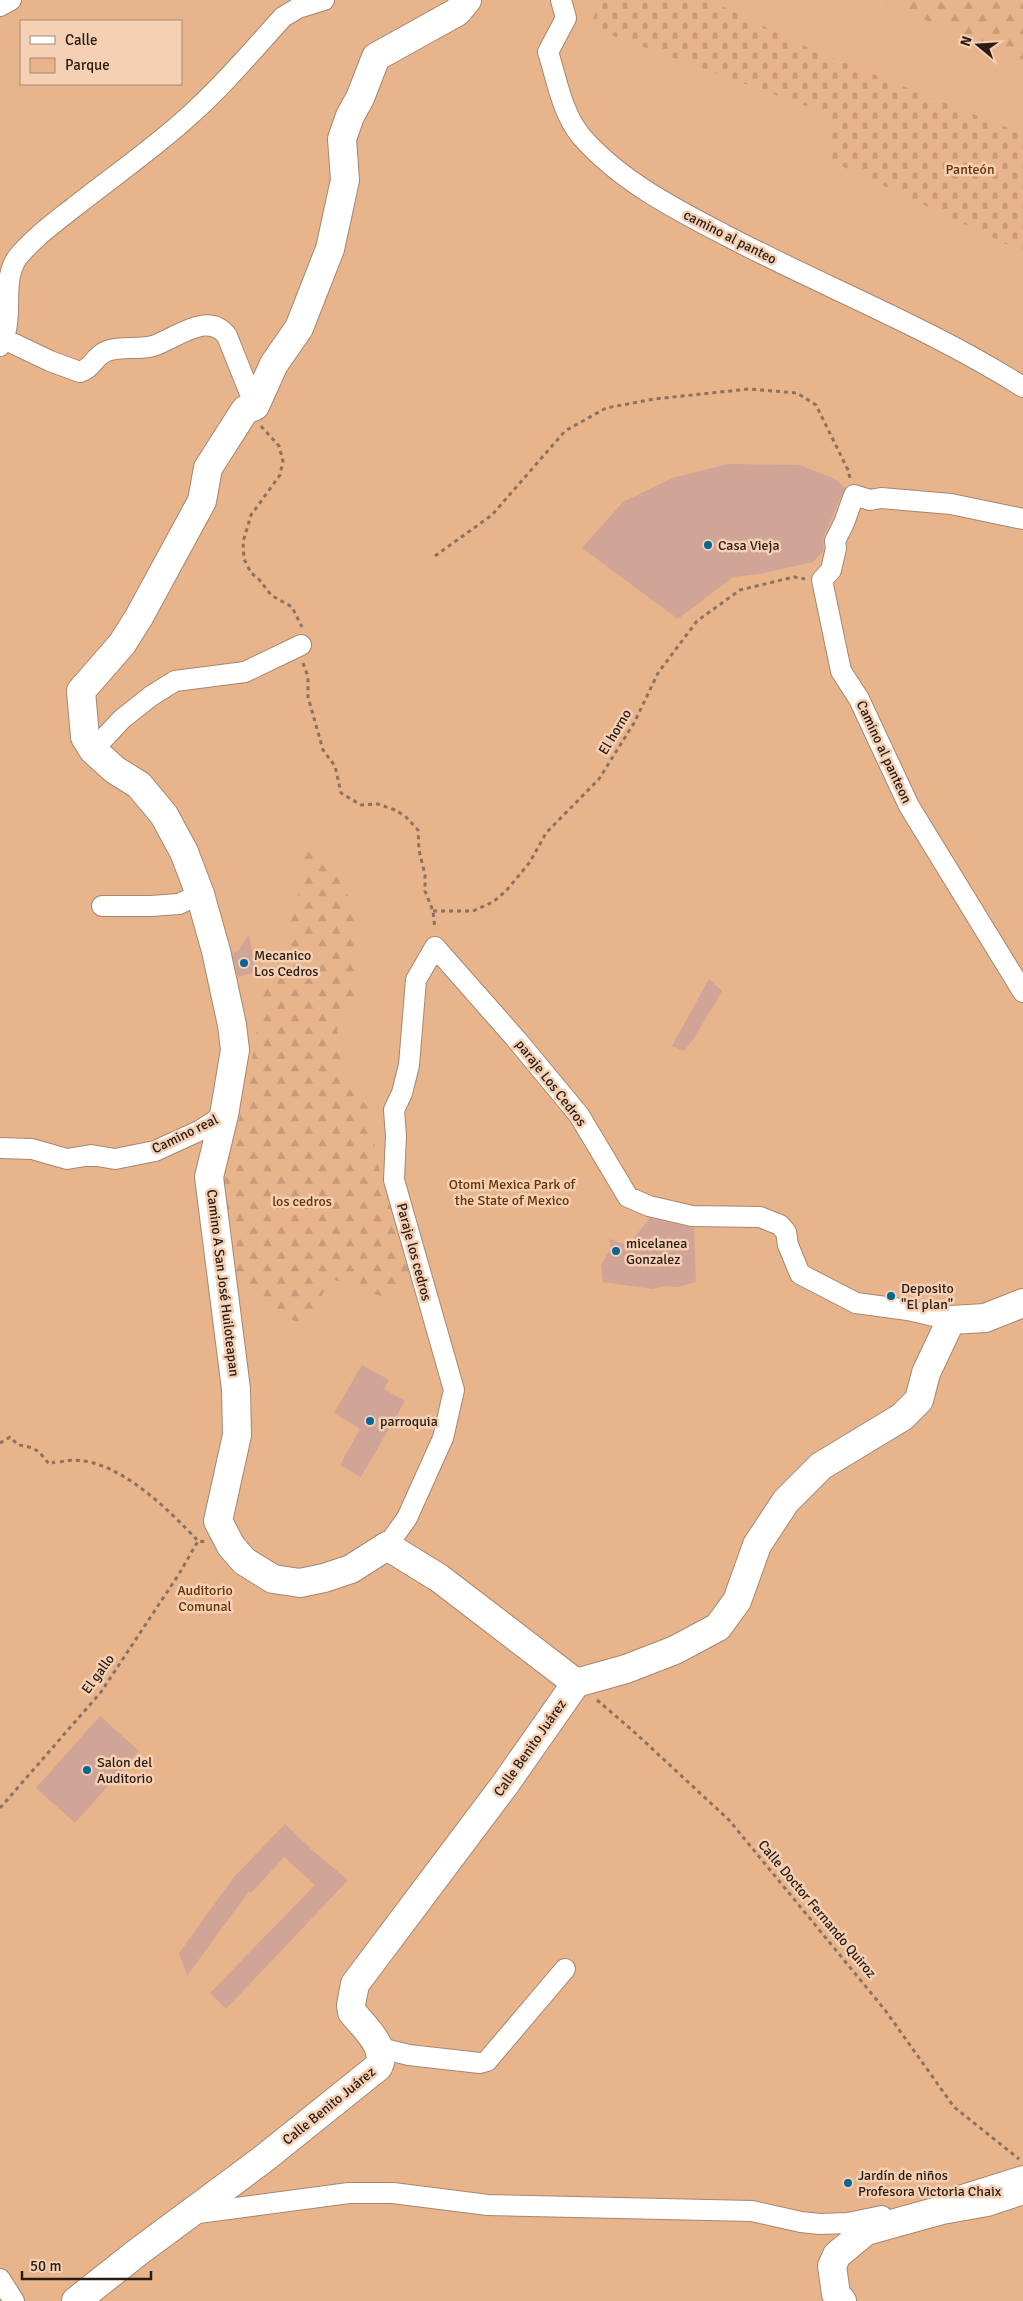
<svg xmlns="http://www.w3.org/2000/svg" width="1023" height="2301" font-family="Signika,sans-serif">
<defs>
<pattern id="forest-firs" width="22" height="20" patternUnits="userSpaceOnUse" patternTransform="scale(1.25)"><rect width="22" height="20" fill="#e8b48c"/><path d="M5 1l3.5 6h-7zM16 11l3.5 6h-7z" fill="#c79a78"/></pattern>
<pattern id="cemetery-stones" width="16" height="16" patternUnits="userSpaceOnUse" patternTransform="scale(1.25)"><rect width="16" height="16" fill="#e8b48c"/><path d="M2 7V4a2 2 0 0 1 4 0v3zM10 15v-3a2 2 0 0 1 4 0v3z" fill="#c79a78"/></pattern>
</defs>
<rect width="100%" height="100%" fill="#f5d0b5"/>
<path fill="#e8b48c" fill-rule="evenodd" d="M0,0H1023V2301H0ZM21,21H181V84H21Z"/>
<path fill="url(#forest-firs)" d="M881,0H1023V64Z
M325,846L348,895L359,937L358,991L337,1030L345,1061L348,1087L369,1107L377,1161L412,1280L389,1299L332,1279L303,1326L249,1296L229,1267L214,1213L246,1094L264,989L288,964L291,922L303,876L304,850Z"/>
<path fill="url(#cemetery-stones)" d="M599,0H709L815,51L1023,134V252L831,161V115L591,28Z"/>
<path fill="#d0a496" d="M728,464L800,465L835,479L845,488L824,536L823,552L813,562L760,574L733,577L678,619L582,548L623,502L672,478Z
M249,935L256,972L238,977L232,953L238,951Z
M709,979L722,991L694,1038L684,1051L672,1046Z
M650,1218L694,1228L696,1282L678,1287L664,1286L653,1289L603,1282L601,1265L611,1248L609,1239L628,1245Z
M362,1365L389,1380L384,1389L405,1401L361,1477L340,1465L360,1429L334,1413Z
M100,1716L139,1751L75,1823L36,1788Z
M285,1824L312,1850L348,1880L226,2009L210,1993L315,1885L284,1857L251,1893L249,1891L187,1976L179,1953L234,1877Z"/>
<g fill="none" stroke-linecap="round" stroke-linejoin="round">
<g stroke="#a8866d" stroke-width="22">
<path id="street" d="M561,0L566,18L548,52C557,80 562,113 581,136C619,180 673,208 723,234C822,286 928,327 1023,387
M0,6L11,0
M4,339L50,361L80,372C92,369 95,355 107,351C121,346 138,350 153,346C175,339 208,310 227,336L255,406
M0,346C16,318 0,284 17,258C32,239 54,223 73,208C112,177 153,149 189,116C223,86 253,50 283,17L298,8L324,0
M1023,519L951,504L881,498L870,500L854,495L844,523L835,541L836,548L831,570L822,580L841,671L859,699L909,806L1023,992
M93,750L122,719L151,696L175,681L245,672L301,645
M102,906H151L179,904L200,894
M0,1148L32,1149L67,1159L91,1155L115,1159L155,1151L201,1130L224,1115
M387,1546L407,1518L443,1438L454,1390L394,1180L396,1136L394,1110L402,1093L409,1065L416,980L435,947L516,1039L579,1115L628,1197L649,1206L692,1216L760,1217L780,1225L786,1232L788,1245L800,1274L856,1303L908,1310L951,1320
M380,2048L409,2055L480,2063L487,2061L565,1969
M956,2197L1023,2176
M191,2214L349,2193H393L488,2205L752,2211L801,2222L820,2224L848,2223L882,2216
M0,2279L14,2301"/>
</g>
<g stroke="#a8866d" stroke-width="30">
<path id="secondary" d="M467,0L457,12L376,57L360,98L350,116L342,139L345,180L330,249L299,328L274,364L255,406L245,410L208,468L202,501L139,617L122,644L81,691L85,737L93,750L115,770L139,785L164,815L184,852L200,894L216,951L232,1025L235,1050L224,1115L209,1177L236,1389L237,1435L218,1521L231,1546L244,1561L273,1579L300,1583L324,1578L351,1569L387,1546L439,1578L576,1683L626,1669L675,1650L718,1627L737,1601L757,1545L786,1501L821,1466L902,1417L919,1400L926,1373L951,1320L985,1318L1023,1303
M76,2301L138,2252L262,2160L378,2067C389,2048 363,2026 352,2012L351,2005L355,1984L506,1783L576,1683
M842,2301L836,2294L832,2266L837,2255L866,2231L942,2210L987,2202L1023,2190"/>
</g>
<path stroke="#8b7361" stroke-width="3" stroke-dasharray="4 4" stroke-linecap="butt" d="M261,426L279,446L283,461L280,475L251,515L243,542L244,559L251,573L258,578L271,595L292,607L302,627
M435,556L492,515L565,431L606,408L654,399L749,389L797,393L816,405L848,470L850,478
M303,663L308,677V697L323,750L335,766L341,793L361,805L378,804L395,810L405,816L418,830L419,850L425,875V891L433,911L435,929
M433,911H473L493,902L506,891L530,862L546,833L599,779L634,723L658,673L697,621L740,590L794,577L805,579
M0,1443L10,1437L18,1445C36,1447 39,1451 49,1464L55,1462
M60,1462C109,1449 168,1509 198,1541L206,1542
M597,1700L632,1730L729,1820L885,2010L954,2107L1019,2159
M0,1808L101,1692L179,1574L198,1541"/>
<use href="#street" stroke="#fff" stroke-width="20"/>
<use href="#secondary" stroke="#fff" stroke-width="28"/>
</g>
<g fill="#016795" stroke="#f5d0b5" stroke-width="2">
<circle cx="708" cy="545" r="5"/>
<circle cx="244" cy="963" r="5"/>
<circle cx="616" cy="1251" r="5"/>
<circle cx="891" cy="1296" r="5"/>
<circle cx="370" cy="1421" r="5"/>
<circle cx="87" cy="1770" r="5"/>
<circle cx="848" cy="2183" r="5"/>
</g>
<g text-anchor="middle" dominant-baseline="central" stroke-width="5" stroke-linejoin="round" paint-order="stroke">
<g font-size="14" fill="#643507" stroke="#f5d0b5">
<text x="970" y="169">Panteón</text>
<text x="512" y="1184">Otomi Mexica Park of<tspan x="512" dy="16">the State of Mexico</tspan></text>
<text x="302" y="1201">los cedros</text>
<text x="205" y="1590">Auditorio<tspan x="205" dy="16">Comunal</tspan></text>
</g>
<g font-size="14" fill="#291c12" stroke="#f5d0b5">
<text transform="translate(730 237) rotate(27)">camino al panteo</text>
<text transform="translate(615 732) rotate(-59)">El horno</text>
<text transform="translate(884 752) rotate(65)">Camino al panteon</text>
<text transform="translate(551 1083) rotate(52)">paraje Los Cedros</text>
<text transform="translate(185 1134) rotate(-26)">Camino real</text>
<text transform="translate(414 1252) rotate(75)">Paraje los cedros</text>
<text transform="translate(223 1283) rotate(83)">Camino A San José Huiloteapan</text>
<text transform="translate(98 1674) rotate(-54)">El gallo</text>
<text transform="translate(530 1748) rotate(-55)">Calle Benito Juárez</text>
<text transform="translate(817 1909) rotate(50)">Calle Doctor Fernando Quiroz</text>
<text transform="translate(329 2106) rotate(-39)">Calle Benito Juárez</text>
</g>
<g font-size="14" fill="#291c12" stroke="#f5d0b5" text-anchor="start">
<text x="718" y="545">Casa Vieja</text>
<text x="254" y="955">Mecanico<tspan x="254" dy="16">Los Cedros</tspan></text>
<text x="626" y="1243">micelanea<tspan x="626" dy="16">Gonzalez</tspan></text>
<text x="901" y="1288">Deposito<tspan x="901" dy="16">"El plan"</tspan></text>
<text x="380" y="1421">parroquia</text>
<text x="97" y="1762">Salon del<tspan x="97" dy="16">Auditorio</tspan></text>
<text x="858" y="2175">Jardín de niños<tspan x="858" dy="16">Profesora Victoria Chaix</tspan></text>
</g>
</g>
<rect x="20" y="20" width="162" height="65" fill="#f5d0b5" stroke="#a38874"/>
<rect x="30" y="36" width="25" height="8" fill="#ffffff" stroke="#a38874"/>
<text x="65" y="45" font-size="15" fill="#291c12">Calle</text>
<rect x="30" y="58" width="25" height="15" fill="#e8b48c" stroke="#a38874"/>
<text x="65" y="70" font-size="15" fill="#291c12">Parque</text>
<g transform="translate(978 45) rotate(288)" stroke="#f5d0b5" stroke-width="4" paint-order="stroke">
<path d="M0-4L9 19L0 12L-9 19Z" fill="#291c12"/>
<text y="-8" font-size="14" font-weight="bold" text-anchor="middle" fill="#291c12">N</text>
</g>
<path d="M22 2271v8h129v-8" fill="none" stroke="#291c12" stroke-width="2.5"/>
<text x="30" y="2271" font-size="15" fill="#291c12" stroke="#f5d0b5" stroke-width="4" paint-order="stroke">50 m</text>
</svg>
